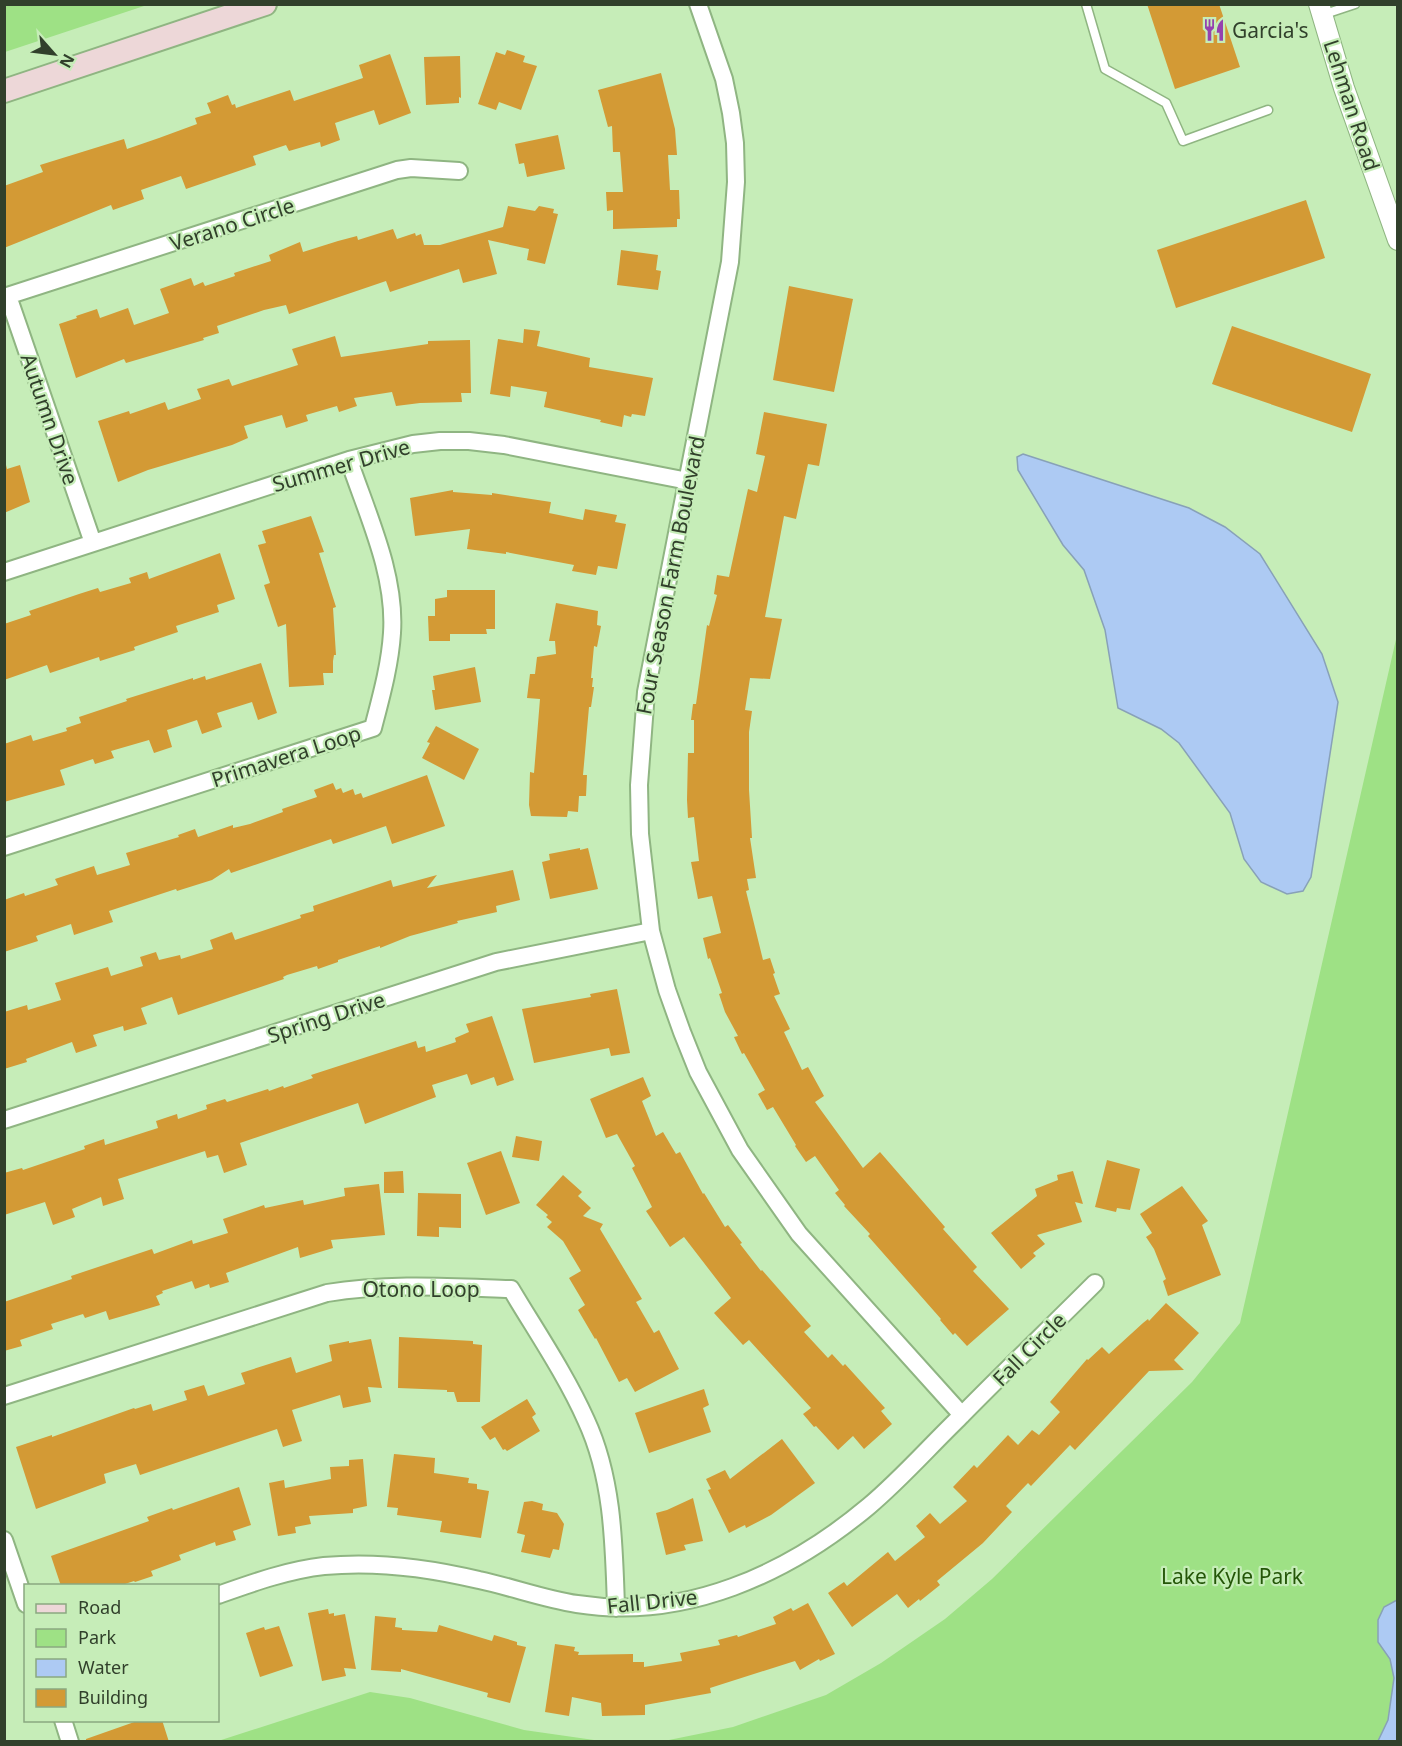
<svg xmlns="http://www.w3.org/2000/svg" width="1402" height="1746" font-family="'Noto Sans',sans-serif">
<rect width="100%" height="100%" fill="#c6edb8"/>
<path fill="#9ee185" d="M5,4H147V5L5,52Z
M1397,635V1741L215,1742L370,1692L410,1698L524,1730L594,1740L664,1741L733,1727L826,1695L881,1663L945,1619L992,1579L1192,1382L1240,1323Z"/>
<path fill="#adcaf3" stroke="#88a1b7" stroke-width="1.5" d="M1023,454L1189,508L1225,527L1260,554L1322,654L1338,702L1311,877L1303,891L1287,894L1261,882L1244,859L1230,813L1179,743L1161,729L1118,708L1105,630L1084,570L1063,545L1018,470L1017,457Z
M1397,1600V1741H1378L1388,1720L1394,1678L1390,1659L1378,1642V1620L1384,1607Z"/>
<path fill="#d39a35" d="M1147,4H1219L1240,67L1175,89Z
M507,50L525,56L523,62L537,66L521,110L499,102L496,110L478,104L496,52L505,55Z
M390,54L411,113L379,125L374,110L335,123L340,140L321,147L320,142L289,151L286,145L253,156L256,165L186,189L181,176L141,190L144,199L113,210L111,205L4,248V186L43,172L40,165L124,139L127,149L159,138L197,124L195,118L211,113L207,103L228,95L232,105L235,104L236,108L290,90L294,101L363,78L359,65Z
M460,56L461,98L459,97V103L426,105L424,57Z
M661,73L675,129L677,155H668L670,190H679L680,219H677V227L613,229V210L607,211L606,192H623L620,152H613L612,126L608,127L598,90Z
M558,135L565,169L527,177L524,163L519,164L515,144Z
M1306,200L1325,258L1176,308L1157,250Z
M508,206L535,211L539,206L554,209L553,213L558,214L545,264L527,260L529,249L488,240L497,274L463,283L459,269L390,292L386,281L289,314L286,305L264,310L217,326L219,333L203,338L204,340L126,363L124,359L76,378L59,324L77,318L76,316L97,309L100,318L128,308L134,325L169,313L160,289L191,278L194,286L203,282L205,286L235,276L234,273L271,261L269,255L300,242L303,252L338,241L357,236L358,240L393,229L397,239L415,233L416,236L421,234L424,245H440L503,227Z
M621,250L658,255L656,270L661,271L658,290L617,285Z
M789,286L853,299L834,392L773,380Z
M1232,326L1371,374L1352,432L1212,384Z
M524,329L540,331L537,346L590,358L589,367L653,378L645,416L632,414L631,417L624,415L622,427L600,422L601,420L544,407L547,392L511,386L510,397L490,394L498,339L523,343Z
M335,336L341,357L428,344V341L470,340L471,393H461L462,402L420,403L396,406L392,392L354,398L357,406L339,412L337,406L306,415L308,421L286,428L282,415L244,426L248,438L232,445L148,470L118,482L98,421L129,411L130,414L165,402L168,410L201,399L197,389L229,379L232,386L298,365L292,349Z
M764,412L827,424L819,466L808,464L796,519L784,516L765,617L782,619L770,679L750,678L745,710L752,711L749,732V790L752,838H750L756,878L747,879L749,890L746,891L763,960L770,958L775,973L773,974L780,994L774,996L790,1029L784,1032L802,1070L808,1067L824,1096L815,1102L863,1168L880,1152L945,1227L943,1229L977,1267L973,1271L1009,1309L967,1346L955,1333L953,1335L940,1320L941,1319L868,1236L870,1234L844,1206L845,1205L835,1193L839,1190L815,1156L806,1162L795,1146L796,1145L773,1107L767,1110L758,1094L765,1090L744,1053L742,1054L734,1037L738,1036L725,1012L719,994L722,993L710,958L708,959L703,938L721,933L712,896L698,899L691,862L699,861L694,817L688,818L687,800L688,753H694V720H691L693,704H696L707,625L709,626L717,595L714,594L717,575L729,577L748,489L757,492L765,456L756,454Z
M6,465L7,469L20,465L30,502L4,513Z
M453,490V492L492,495V493L551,502L549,513L583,520L585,509L617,515L615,522L626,524L617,569L598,566L596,575L572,571L574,565L506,552V554L467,549L470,529L415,536L410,498Z
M311,516L324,552L319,553L336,607L333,608L336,655H334L333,661V673H323L324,685L289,687L286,624L278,627L264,585L270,583L258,545L266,543L262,531Z
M220,553L235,599L217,605L219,612L176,626L178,632L134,647L135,650L100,661L99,657L50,673L47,665L4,680V624L31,615L29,611L79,594L98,588L100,592L131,583L129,578L147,572L149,579Z
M447,590H495V629H486L487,634H450V641H429L428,616H435V599L447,597Z
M556,603L598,611L597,625L601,626L597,647L594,646L591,678H593L592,687H594L591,707H589L583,775H587L586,796H579L578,812L568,811L567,817L531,816L529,805L530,772L534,773L540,699L527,698L530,674H535L537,657L556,654L555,641H549Z
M261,663L277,713L258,720L252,702L217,713L222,727L202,734L197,720L167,730L172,747L154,753L149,740L111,751L114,758L95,764L93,759L60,770L65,785L4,802V744L31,735L33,741L67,731L66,728L81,723L79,717L127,701L126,699L193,678V680L205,676L206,680Z
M475,667L481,702L435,710L432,690H435L433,676Z
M436,726L479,749L464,780L422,758L430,743L427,742Z
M427,775L445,826L392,844L386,826L333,844L331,839L231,873L229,869L212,880L177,891L176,889L109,911L113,922L74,935L71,924L36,936L38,941L4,952V900L24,893L25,896L58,885L55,879L94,866L97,875L130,865L126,853L179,837L178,835L195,829L198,837L233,825V828L250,824L283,812L282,809L317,797L314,790L333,783L336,790L341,788L343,793L353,789L355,795L361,793L363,798Z
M580,848V850L588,848L598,889L550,899L542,862L550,860L549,854Z
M513,870L520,900L496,906L497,912L457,921L458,923L410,936L380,948V946L338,960V962L318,969L317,966L287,975L283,977L284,979L178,1015L172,997L141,1008L147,1024L124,1031L123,1026L93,1035L97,1046L76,1053L72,1042L26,1059L27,1062L4,1069V1012L27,1005L28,1010L61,1000L55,983L108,967L111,976L143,966L140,957L156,952L159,960L180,955L181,959L213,949L210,940L232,932L235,940L301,918L300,915L314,911L313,906L391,880L393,887L437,875L427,888Z
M617,989L630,1053L611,1056L609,1048L534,1063L522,1009L591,997L590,994Z
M492,1016L514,1080L497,1086L494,1077L471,1085L467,1074L432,1085L436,1097L365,1124L358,1103L240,1143L247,1165L224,1173L218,1155L207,1158L205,1151L118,1179L124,1199L103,1206L101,1197L72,1209L75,1217L53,1225L45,1202L4,1215V1173L22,1168L23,1170L85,1149L84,1146L104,1139L105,1145L158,1128L156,1121L177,1114L178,1119L207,1109L206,1105L225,1099L227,1102L268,1089L269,1091L283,1086L284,1088L313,1078L311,1075L416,1041L418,1048L425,1046L426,1052L456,1042L455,1038L469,1032L466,1024Z
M643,1077L651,1096L642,1101L656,1136L663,1132L676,1154L680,1152L703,1194L704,1193L725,1227L728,1225L742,1243L740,1244L761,1271L762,1270L811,1326L804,1332L828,1358L832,1354L843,1366L845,1364L885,1408L881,1411L892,1424L864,1449L853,1436L838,1450L816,1426L814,1427L803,1414L811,1408L749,1340L743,1345L714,1313L731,1298L684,1237L670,1247L646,1211L652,1207L632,1168L635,1166L617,1134L606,1138L590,1099Z
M516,1136L542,1141L539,1161L512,1157Z
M501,1151L520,1203L486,1215L467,1163Z
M1107,1160L1140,1169L1130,1210L1117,1208L1116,1212L1095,1207Z
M403,1171L404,1193H384V1172Z
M1073,1171L1083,1204L1075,1202L1082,1222L1037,1235L1045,1244L1033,1253L1036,1256L1021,1269L991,1233L1037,1196L1035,1189L1058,1180L1057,1175Z
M563,1175L582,1192L578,1196L591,1208L583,1216L603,1224L600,1229L642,1299L636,1302L654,1333L659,1330L679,1369L635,1392L627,1378L619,1382L596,1338L595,1339L578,1310L585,1305L569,1278L581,1271L563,1241L547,1227L552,1222L546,1217L548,1215L536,1205Z
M379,1184L385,1235L331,1240L333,1248L300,1258L298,1247L226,1273L229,1282L210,1288L209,1284L195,1289L192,1281L162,1291L163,1293L156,1296L160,1305L140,1311L109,1320L106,1311L85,1318L83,1314L51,1324L53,1329L20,1340L22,1346L4,1351V1302L72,1279L71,1276L152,1249L154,1254L192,1240L193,1244L228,1233L223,1219L264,1205L265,1208L303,1200L304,1205L345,1196L344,1188Z
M1182,1186L1208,1221L1202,1225L1221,1275L1168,1296L1163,1281L1166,1279L1154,1249L1146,1237L1152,1233L1140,1214Z
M418,1193L461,1194V1228L439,1227V1237L417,1236Z
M1166,1303L1199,1333L1174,1360L1184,1370L1149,1371L1075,1450L1070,1445L1031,1486L1028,1483L1006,1506L1012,1512L983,1543L937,1581L940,1585L920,1601L919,1599L908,1608L897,1594L852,1627L828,1593L844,1582L847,1586L888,1552L895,1561L925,1537L916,1526L930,1513L940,1524L967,1501L953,1487L974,1465L977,1468L1008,1435L1018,1445L1032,1430L1039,1435L1060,1412L1050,1402L1087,1359L1088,1360L1102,1347L1109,1354L1143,1323L1148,1319L1149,1321Z
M399,1337L473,1341V1344L482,1345L480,1402H457L454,1392H447V1390L398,1388Z
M371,1339L382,1388L368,1387L371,1402L343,1408L340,1395L292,1410L302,1441L283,1447L277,1429L140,1475L136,1464L104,1474L106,1483L36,1509L16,1447L52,1435V1437L134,1408L135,1409L151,1404L153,1411L187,1400L184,1391L204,1385L208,1396L245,1384L241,1373L291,1357L296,1373L332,1361L329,1345L349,1341V1343Z
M704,1389L709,1405L703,1408L711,1432L649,1453L635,1413Z
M527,1399L536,1414L532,1417L540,1431L507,1451L505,1449L503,1450L495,1437L490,1440L481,1427Z
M782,1439L815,1483L771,1515L746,1528L745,1525L729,1533L708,1490L711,1489L706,1479L725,1470L730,1479Z
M394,1454L435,1458L434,1473L469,1478L468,1483L477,1484V1489L489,1491L481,1538L440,1532L442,1521L397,1515L398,1508L387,1507Z
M363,1459L367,1506L353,1509V1513L309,1516L311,1524L295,1527L296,1533L278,1536L269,1483L284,1480L285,1488L331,1479L330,1467L349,1466V1460Z
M239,1487L251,1525L233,1531L236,1540L216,1546L215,1542L179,1555L181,1560L151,1571L153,1576L135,1582L134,1581L119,1586H61L51,1556L149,1521L147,1517L172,1508L173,1510Z
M693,1498L703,1541L684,1545L686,1550L666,1555L656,1513L667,1510Z
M532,1501L543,1504L542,1510L557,1513L564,1524L559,1550L553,1549L550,1558L521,1552L525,1535L517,1533L524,1502Z
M808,1603L835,1654L820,1661L819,1659L800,1670L795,1661L710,1688L711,1693L645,1705V1715L602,1716L601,1703L572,1697L569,1716L545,1712L555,1644L575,1647L574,1651L579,1652L578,1655L633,1654V1662H644V1667L682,1661L680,1653L720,1645L718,1640L737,1635L738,1637L776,1624L773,1617L791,1608L793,1611Z
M328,1609L329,1614L334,1613V1616L345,1614L356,1669L344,1668L346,1676L322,1681L308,1613Z
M375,1616L396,1618L395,1627L402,1628V1630L437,1632L439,1625L492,1641L494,1635L517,1642V1645L526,1647L510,1703L487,1697L488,1693L401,1669V1672L371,1670Z
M279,1626L293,1666L260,1677L246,1633L264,1627L265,1630Z
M140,1720H162L169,1742H86V1739Z"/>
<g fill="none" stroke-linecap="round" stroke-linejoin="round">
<g stroke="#8fb582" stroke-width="11">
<path id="service" d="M1086,4L1105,69L1166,103L1183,141L1268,110
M1322,15L1355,4"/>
</g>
<g stroke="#8fb582" stroke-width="20">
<path id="minor" d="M698,4L724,79L731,113L735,143L736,182L730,262L646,692L639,785L640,834L651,931L667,990L682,1032L698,1072L740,1150L799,1234L962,1415
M8,296L93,543
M4,297L397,170L411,168L459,171
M4,572L349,460L413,444L440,441H469L504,445L688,481
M4,847L373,728C381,697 390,665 392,633C396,574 367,514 349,460
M4,1120L496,962L651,931
M4,1396L327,1293C388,1283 449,1287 511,1289C536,1331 566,1375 586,1420C613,1478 614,1544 616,1608
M4,1540L26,1604
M218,1595C252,1583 288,1570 324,1566C376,1561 429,1568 479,1580C512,1587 544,1599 577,1604C685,1621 788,1574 869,1506C901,1479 929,1447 959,1418C1004,1372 1050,1328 1095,1283
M63,1720L70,1742"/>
</g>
<g stroke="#8fb582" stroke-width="22">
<path id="tertiary" d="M1319,4L1344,88L1398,240"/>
</g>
<g stroke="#8fb582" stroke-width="26">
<path id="secondary" d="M4,91L265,4"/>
</g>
<use href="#service" stroke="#fff" stroke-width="8"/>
<use href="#minor" stroke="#fff" stroke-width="16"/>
<use href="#tertiary" stroke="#fff" stroke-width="20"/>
<use href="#secondary" stroke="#edd7d8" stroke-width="22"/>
</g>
<defs>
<g id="restaurant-bare" transform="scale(1.8)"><path d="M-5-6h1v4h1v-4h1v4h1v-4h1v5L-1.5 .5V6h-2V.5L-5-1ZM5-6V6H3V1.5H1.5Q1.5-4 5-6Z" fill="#9541af" stroke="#c6edb8" stroke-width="2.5" paint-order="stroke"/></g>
</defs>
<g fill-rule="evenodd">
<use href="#restaurant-bare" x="1214" y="30"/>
</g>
<g text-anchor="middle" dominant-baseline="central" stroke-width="4.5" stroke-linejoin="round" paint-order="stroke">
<g font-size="21" fill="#31402b" stroke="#c6edb8" text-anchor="start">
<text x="1232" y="30">Garcia's</text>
</g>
<g font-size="21" fill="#31402b" stroke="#c6edb8">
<text transform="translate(1352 105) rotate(72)">Lehman Road</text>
<text transform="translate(232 224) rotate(-18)">Verano Circle</text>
<text transform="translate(50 419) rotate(71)">Autumn Drive</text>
<text transform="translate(341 465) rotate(-16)">Summer Drive</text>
<text transform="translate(670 575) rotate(-79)">Four Season Farm Boulevard</text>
<text transform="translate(286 756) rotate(-18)">Primavera Loop</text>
<text transform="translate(326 1017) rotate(-18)">Spring Drive</text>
<text x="421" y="1289">Otono Loop</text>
<text transform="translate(1029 1349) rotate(-45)">Fall Circle</text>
<text transform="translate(652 1601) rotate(-6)">Fall Drive</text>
</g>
<g font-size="21" fill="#245608" stroke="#c6edb8">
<text x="1232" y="1576">Lake Kyle Park</text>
</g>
</g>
<rect width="1402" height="1746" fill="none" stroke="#31402b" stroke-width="12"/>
<rect x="24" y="1584" width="195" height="138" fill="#c6edb8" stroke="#8aa880" stroke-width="1.5"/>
<rect x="36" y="1604" width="30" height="9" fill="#edd7d8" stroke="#8aa880" stroke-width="1.5"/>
<text x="78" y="1614" font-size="18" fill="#31402b">Road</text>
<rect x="36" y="1629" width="30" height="18" fill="#9ee185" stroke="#8aa880" stroke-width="1.5"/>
<text x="78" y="1644" font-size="18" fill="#31402b">Park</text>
<rect x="36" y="1659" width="30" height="18" fill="#adcaf3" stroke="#8aa880" stroke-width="1.5"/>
<text x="78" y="1674" font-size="18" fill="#31402b">Water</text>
<rect x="36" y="1689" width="30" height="18" fill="#d39a35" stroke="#8aa880" stroke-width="1.5"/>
<text x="78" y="1704" font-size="18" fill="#31402b">Building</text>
<g transform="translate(54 54) rotate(118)" stroke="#c6edb8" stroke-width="4.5" paint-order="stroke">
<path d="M0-4.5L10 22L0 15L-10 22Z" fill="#31402b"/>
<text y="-9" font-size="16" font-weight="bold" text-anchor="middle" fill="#31402b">N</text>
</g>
</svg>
